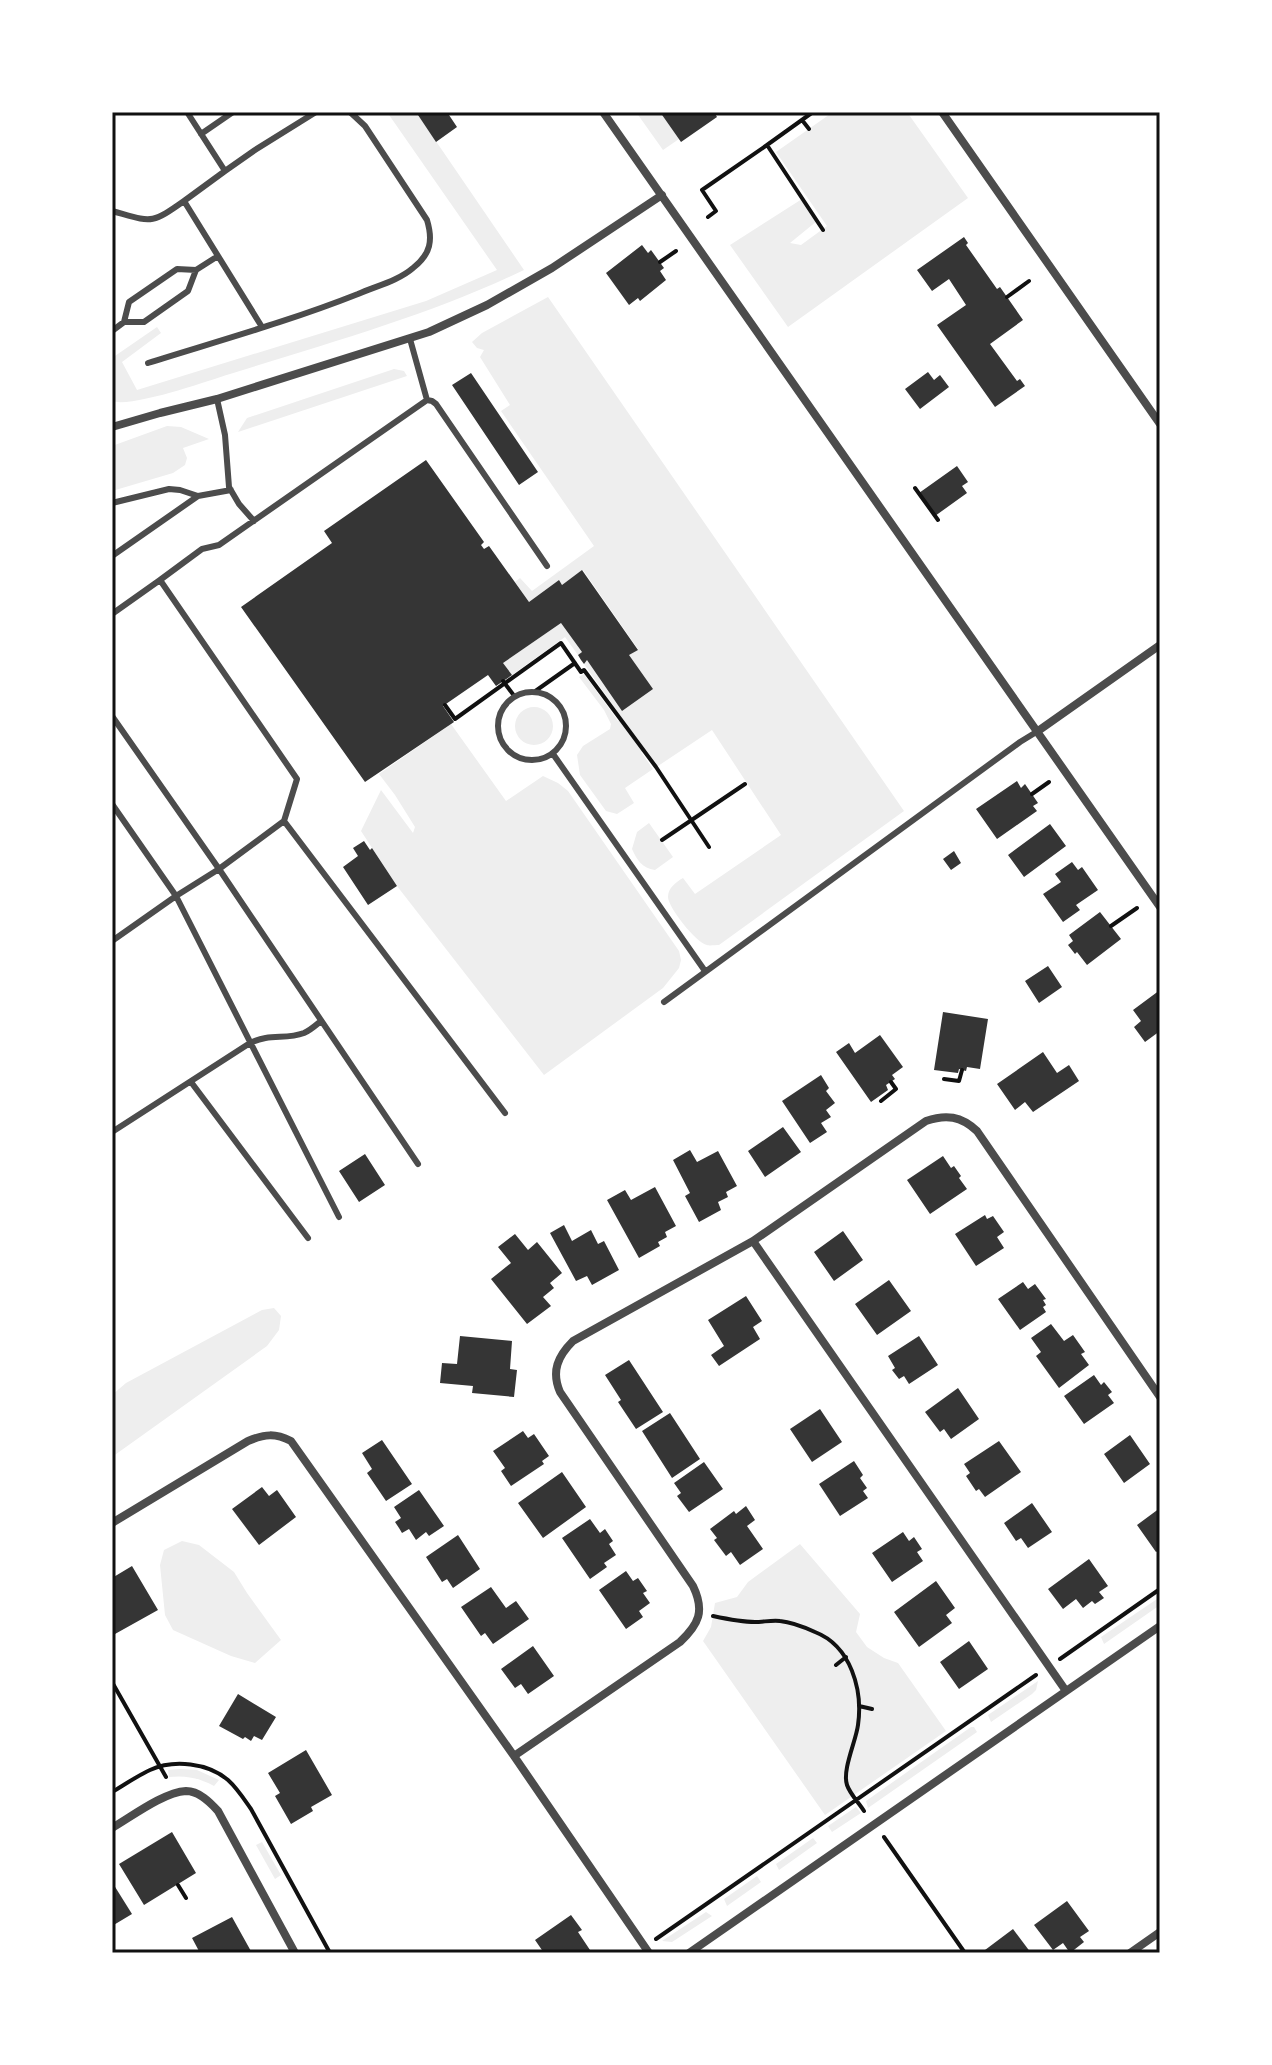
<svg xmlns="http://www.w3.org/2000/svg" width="1272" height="2065" font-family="'DM Sans',sans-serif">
<rect width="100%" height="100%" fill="#fff"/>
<path fill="#eee" d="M387,112H416L524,270C431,315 329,343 230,374C207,381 132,408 112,401V358L157,327L161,333L122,362L137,390L426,301L497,270Z
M636,112H660L679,139L663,150Z
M833,112H907L968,198L788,327L730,245L802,199L817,221L790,243L801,245L827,226L776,152Z
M548,297L904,811L719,945C716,945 709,946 707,945C696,943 668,907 668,897C668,888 676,882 683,878L695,894L781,835L712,730L658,766L646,750L641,752L653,769L625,788L634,803L617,814L606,811L580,775L577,755L583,746L610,729L611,724L604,710L579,677L584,674L618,721L622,718L584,664L587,660L629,655L638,649L583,570L562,585L559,580L529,602L515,582L520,578L532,591L594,546L501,411L510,405L480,357L484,350L477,348L472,342L482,333Z
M394,369L404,371L407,376L238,432L247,418Z
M167,426L181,427L209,439L183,448L187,458L185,465L173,473L112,491V446Z
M561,623L582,652L578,655L565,637L512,675L503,663Z
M515 726a19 19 0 1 1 38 0a19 19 0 1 1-38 0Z
M451,724L506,801L543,776L558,783L568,791L679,951L681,960L679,968L663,988L544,1075L397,886L361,831L381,790L413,833L415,827L395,795L379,774Z
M649,823L673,857L655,870C642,868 637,860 632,849L637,832Z
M274,1308L281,1316L279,1330L267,1346L112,1457V1395L126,1383L262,1310Z
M182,1541L199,1545L234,1572L247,1593L281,1640L255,1663L231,1656L173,1630L165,1615L160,1565L164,1550Z
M800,1544L860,1614L856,1632L867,1647L884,1658L898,1663L946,1731L825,1815L703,1641L711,1627L715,1603L737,1597L748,1582Z
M1160,1597V1605L1104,1644L1101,1637Z
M1038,1681L1036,1690L1032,1694L991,1722L988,1715Z
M971,1727H974L977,1732L868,1808L866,1801Z
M180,1769L197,1770L219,1780L214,1786C199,1778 186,1775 169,1777L168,1770Z
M856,1807L861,1813L832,1832L828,1826Z
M813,1838L817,1843L779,1870L776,1864Z
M262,1842L281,1875L275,1879L256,1845Z
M757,1876L761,1882L727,1906L724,1899Z
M706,1912L712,1916L672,1942L662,1941Z"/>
<path fill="#353535" d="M416,112H447L457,127L436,142Z
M660,112H714L717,117L681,142Z
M964,237L968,243L966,245L997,289L1000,287L1023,320L990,344L1017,381L1020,379L1025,386L995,407L937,325L966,305L949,279L932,291L917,270Z
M642,245L648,253L651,250L664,268L660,271L666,280L640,301L638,298L629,305L606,273Z
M928,372L934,380L940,375L949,387L920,409L905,389Z
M471,373L538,472L519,485L452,385Z
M426,460L484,542L481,545L484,549L489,546L529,602L559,580L562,585L582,570L638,650L629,655L653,689L622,711L587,660L584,664L581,660L578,655L582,652L561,623L503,663L512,675L496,686L488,675L443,706L454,722L365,782L241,607L332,543L324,531Z
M957,466L968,482L962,486L967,493L935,516L919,493Z
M1017,781L1021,788L1025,784L1038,803L1033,806L1037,811L997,839L976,809Z
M1050,824L1066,846L1024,877L1008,855Z
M364,841L370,850L372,848L397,886L368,905L343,867L358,856L353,848Z
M954,851L961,863L951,870L943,859Z
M1072,862L1078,870L1082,867L1098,890L1076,905L1080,910L1063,922L1043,894L1061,882L1055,874Z
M1100,912L1121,939L1087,965L1077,952L1075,954L1068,945L1073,941L1069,935Z
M1048,966L1062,987L1039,1003L1025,981Z
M1160,990V1031L1145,1042L1134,1027L1141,1021L1133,1010Z
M943,1012L988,1019L980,1069L967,1067L966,1071L959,1069L958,1073L934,1070Z
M880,1035L903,1067L892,1075L895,1079L886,1085L888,1090L871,1102L836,1052L849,1043L855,1053Z
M1043,1052L1057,1073L1069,1065L1079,1081L1033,1112L1025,1102L1015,1110L997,1084Z
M821,1075L829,1088L826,1091L835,1103L826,1110L831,1117L821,1123L827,1132L810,1143L782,1101Z
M783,1127L801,1152L765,1177L748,1151Z
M690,1150L697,1162L718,1151L737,1186L726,1192L728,1197L718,1202L721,1210L699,1222L685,1196L690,1193L673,1160Z
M365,1154L385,1185L359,1202L339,1171Z
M943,1156L951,1168L954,1166L961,1176L959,1178L967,1189L930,1214L907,1180Z
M655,1187L676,1226L665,1232L667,1237L658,1242L660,1246L639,1258L607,1200L625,1190L631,1200Z
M985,1215L987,1219L993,1216L1004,1232L997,1237L1004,1248L976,1266L955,1234Z
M564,1225L572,1241L591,1230L598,1244L604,1241L619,1270L592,1285L587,1276L576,1281L550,1233Z
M843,1231L863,1260L834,1281L814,1252Z
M515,1234L528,1250L537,1242L562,1273L550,1283L554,1288L543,1297L551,1306L527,1324L491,1279L511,1263L498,1247Z
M889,1280L911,1311L877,1335L855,1304Z
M1023,1282L1028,1289L1035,1284L1046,1299L1043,1300L1046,1305L1043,1307L1046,1312L1020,1330L998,1299Z
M746,1296L762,1321L753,1327L760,1339L719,1366L711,1355L724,1346L708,1320Z
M1051,1324L1064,1341L1073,1335L1085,1352L1081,1354L1089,1365L1059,1388L1036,1356L1041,1352L1031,1338Z
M460,1336L512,1341L510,1369L517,1370L514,1397L472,1393L473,1386L440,1383L442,1363L457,1364Z
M919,1336L938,1365L909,1384L904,1376L899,1379L892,1370L895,1368L888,1356Z
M629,1360L663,1412L636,1429L618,1402L621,1400L605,1375Z
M1094,1375L1101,1385L1104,1382L1112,1392L1108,1395L1114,1403L1084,1424L1064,1396Z
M958,1388L979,1419L951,1439L944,1429L940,1432L925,1412Z
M820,1409L842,1442L812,1462L790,1429Z
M670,1413L700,1459L672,1478L642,1431Z
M523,1431L528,1438L534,1434L549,1456L542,1461L544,1464L511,1486L501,1471L505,1468L493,1451Z
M1130,1435L1150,1464L1124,1483L1104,1454Z
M382,1440L412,1484L386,1501L367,1473L372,1469L362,1453Z
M999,1441L1021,1472L985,1497L979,1489L976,1491L966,1476L970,1473L964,1464Z
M854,1461L863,1475L860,1478L867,1488L863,1491L868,1498L840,1516L819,1484Z
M704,1462L723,1489L689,1512L677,1496L681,1493L674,1483Z
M562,1472L586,1507L543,1538L518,1503Z
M262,1487L269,1496L277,1490L296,1517L259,1545L232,1509Z
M419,1490L444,1526L429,1536L426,1532L416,1540L409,1529L402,1533L399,1528L395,1522L401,1518L394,1507Z
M1032,1503L1052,1532L1028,1548L1021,1538L1016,1541L1004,1523Z
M746,1506L755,1520L747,1526L763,1549L740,1565L731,1552L726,1556L714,1540L717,1538L710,1529L734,1511L736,1514Z
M1160,1508V1550L1156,1552L1137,1525Z
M590,1519L600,1533L605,1529L613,1541L609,1544L616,1555L604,1563L607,1567L590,1579L562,1538Z
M903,1532L909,1541L914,1537L922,1549L917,1552L923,1561L892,1582L872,1553Z
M458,1535L480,1569L453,1588L447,1579L442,1582L426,1557Z
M1089,1559L1108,1586L1099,1592L1104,1598L1095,1604L1092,1601L1083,1608L1076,1599L1063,1609L1048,1589Z
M132,1566L158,1610L115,1634L112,1628V1578Z
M626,1571L633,1581L638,1578L647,1591L643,1593L650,1603L639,1611L643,1617L626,1629L599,1590Z
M936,1581L955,1608L946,1615L952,1623L919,1647L894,1612Z
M491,1587L506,1608L516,1601L529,1619L493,1644L485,1633L481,1636L461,1607Z
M969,1641L988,1669L959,1689L940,1662Z
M533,1646L554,1676L528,1694L521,1684L515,1688L501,1669Z
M238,1694L276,1717L262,1740L254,1736L251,1741L245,1737L243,1739L219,1726Z
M306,1750L332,1795L311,1807L313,1811L291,1824L275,1796L280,1793L268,1773Z
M172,1832L196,1873L144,1905L119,1864Z
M112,1882L132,1914L112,1926Z
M1067,1901L1089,1931L1080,1937L1084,1942L1070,1953L1063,1943L1053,1950L1034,1925Z
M571,1915L582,1930L578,1932L590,1950L586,1953H544L535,1940Z
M232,1917L252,1953H200L192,1938Z
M1013,1929L1031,1953H981Z"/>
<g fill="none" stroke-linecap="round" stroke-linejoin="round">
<path stroke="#111" stroke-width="4" d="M802,120L809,129
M767,145L813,112
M708,217L716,211L702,190L767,145L823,230
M660,262L676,251
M1007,297L1029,281
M915,488L938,520
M503,681L515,697
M534,692L575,663
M445,705L455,719L561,643L581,672L584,670L656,767L709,847
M1032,794L1049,782
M662,840L745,784
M1111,926L1137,908
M944,1079L959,1081L962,1070
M881,1101L896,1089L891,1082
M713,1616C727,1619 741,1622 755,1622C763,1622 772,1620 780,1621C791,1622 804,1627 815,1632C851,1646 863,1690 858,1725C856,1741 842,1770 847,1785C850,1794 859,1803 864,1811
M1060,1659L1160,1589
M836,1665L846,1657
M112,1682L166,1777
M859,1706L872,1709
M112,1792C124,1785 137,1776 150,1770C174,1759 208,1763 228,1780C237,1788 244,1799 251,1809L330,1953
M884,1837L965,1953
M178,1885L186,1898
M656,1939L1036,1675"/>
<path stroke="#4c4c4c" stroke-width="6" d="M201,134L233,112
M225,171L255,150L316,112
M184,201L225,171L187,112
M112,211C152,222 150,225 184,201L262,327
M196,270L218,256
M112,331L124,322H144L188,291L196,270L177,269L129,302L124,322
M410,339L427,400
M148,363C218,341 290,321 358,294C376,286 398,281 413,268C431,254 433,240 427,220L365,126L350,112
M217,399L225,435L229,487L239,504L254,521
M112,503L169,489L180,490L198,496
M112,556L198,496L231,490
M160,580L202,549L219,545L427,400L432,401L436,404L547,566
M112,614L160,580L297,779L284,821
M498 726a34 34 0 1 1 68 0a34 34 0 1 1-68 0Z
M112,716L219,869L176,896L339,1217
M553,754L705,971
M112,804L176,896L112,941
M664,1002L1020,742L1038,731
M191,1082L308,1238
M112,1132L250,1043C270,1033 285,1040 304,1033C311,1030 316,1025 321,1021
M418,1164L219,869L284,821L505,1113"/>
<path stroke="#4c4c4c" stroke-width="8" d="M603,112L1160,907
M942,112L1160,424
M112,427L160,413L217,399L429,332L487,305L552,268L662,195
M1038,731L1160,645
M753,1241L1066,1691
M112,1523L248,1441C265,1434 275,1433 291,1441L514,1756L649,1953
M514,1756L680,1642C699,1624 705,1611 693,1586L560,1392C551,1371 558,1356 573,1341L753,1241L926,1121C946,1114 961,1116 977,1131L1160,1397
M112,1828C131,1817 164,1792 186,1791C199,1791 210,1802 218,1811L295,1953
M689,1953L1160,1626
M1130,1953L1160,1932"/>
</g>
<rect width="1272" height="2065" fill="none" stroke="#ffffff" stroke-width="228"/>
<rect x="114" y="114" width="1044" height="1837" fill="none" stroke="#111" stroke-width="3"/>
</svg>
